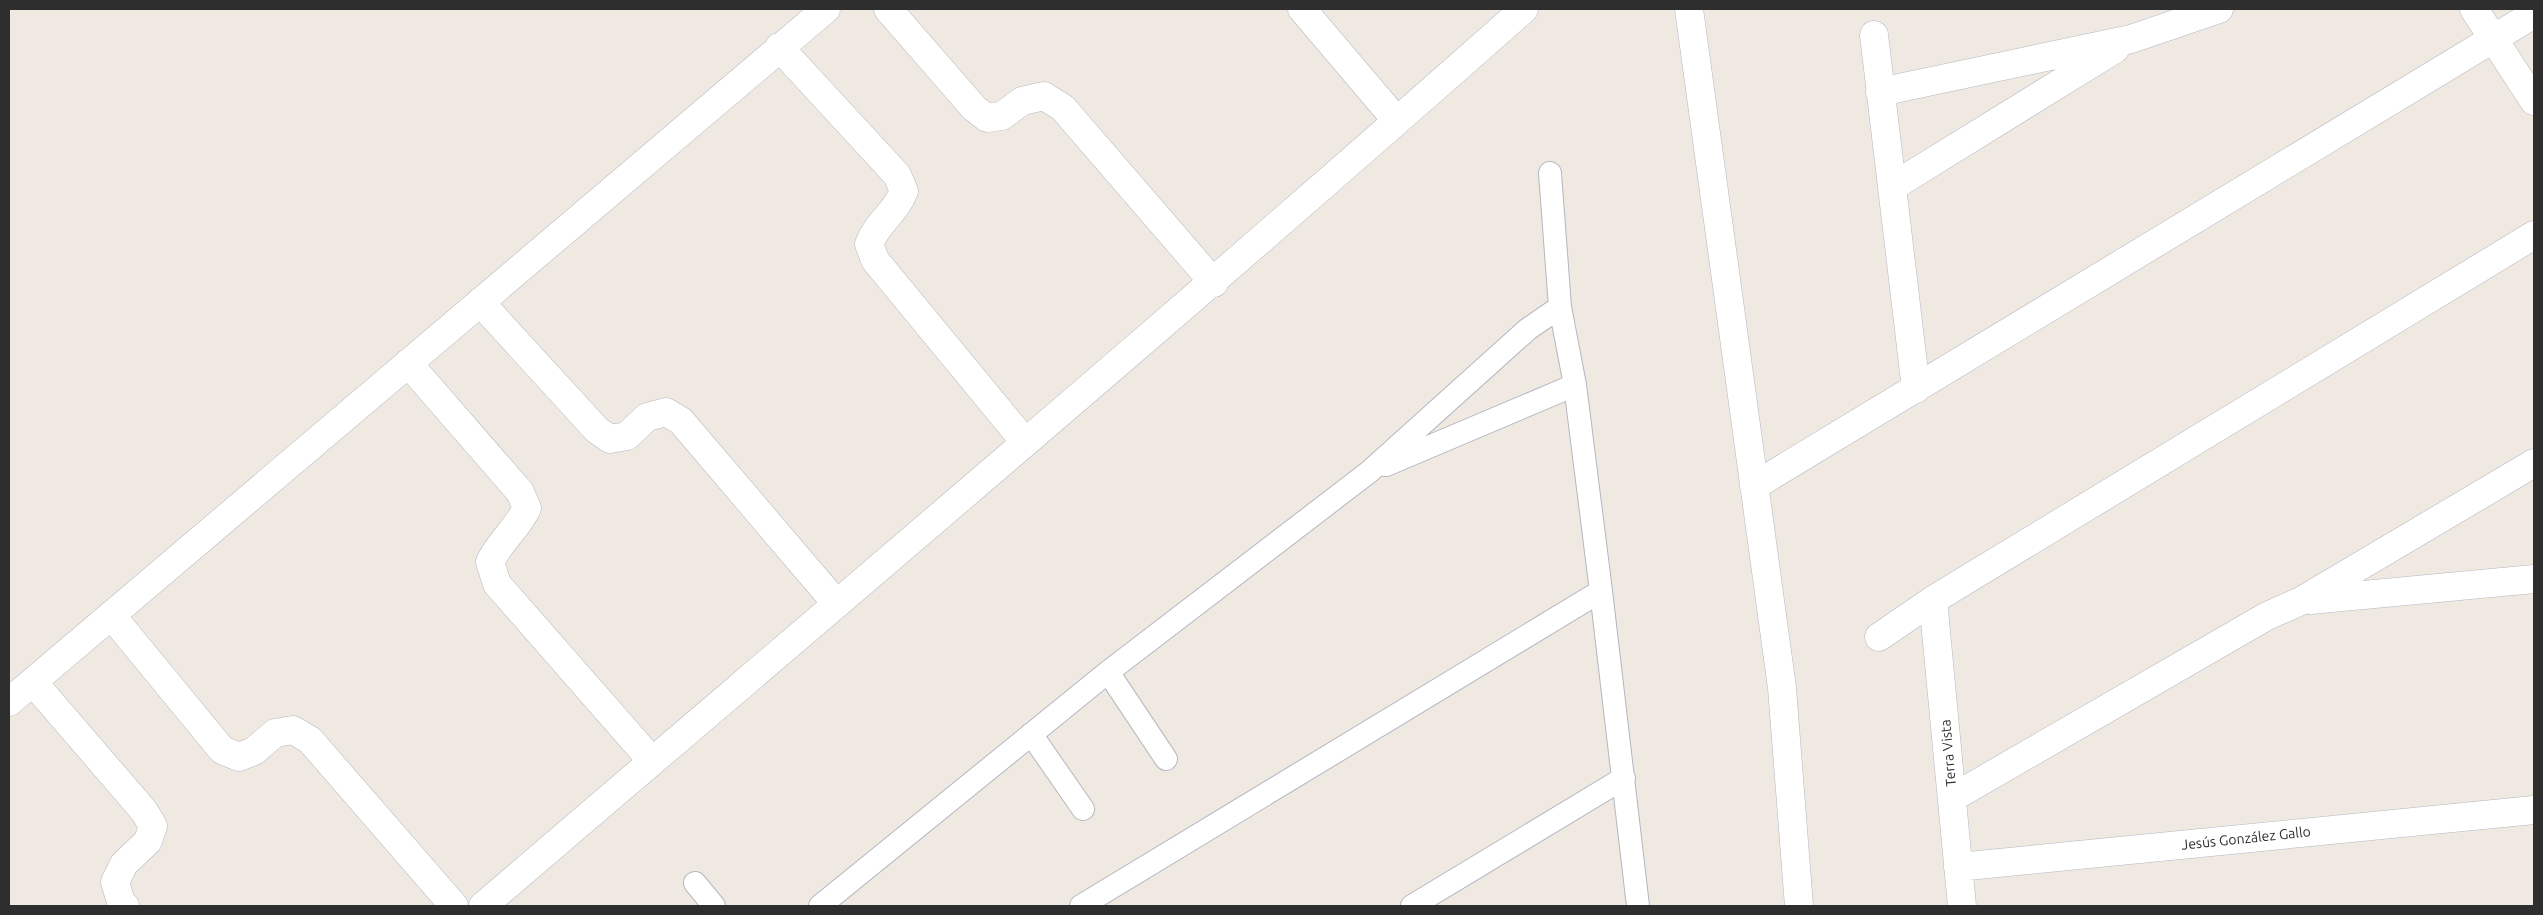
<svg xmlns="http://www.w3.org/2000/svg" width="2543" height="915" font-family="Ubuntu,sans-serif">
<rect width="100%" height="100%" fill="#efe9e1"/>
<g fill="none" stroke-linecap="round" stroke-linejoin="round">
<g stroke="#b4b7c1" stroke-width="24">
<path id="lane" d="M1386,465L1575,385
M1601,591L1638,906
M1108,672L1166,759
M1031,734L1083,809
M695,883L714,906
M820,906L1108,672L1369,472L1528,329L1560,307
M1081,906L1601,591L1575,385L1560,307L1550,173
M1412,906L1624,778"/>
</g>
<g stroke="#b4b7c1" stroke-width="29">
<path id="street" d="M888,9L974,108L987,118L1002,116L1022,101L1044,96L1063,108L1214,283
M1302,9L1397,121
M1689,9L1782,688L1799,906
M2474,9L2534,101
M1874,35L1916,389
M779,47L897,175L904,191C895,214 878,221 869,244L875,260L1025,442
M1880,92L2131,39L2219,9
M1892,187L2115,49
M480,302L597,430L610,439L627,436L647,417L666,412L681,421L836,603
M408,363L520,492L527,508C517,529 500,541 490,562L497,584L652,761
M1754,486L2534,14
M1933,600L1962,906
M2310,600L2534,579
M111,615L222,750L239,757L254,751L275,733L293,730L310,740L454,906
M1879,637L1933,600L2534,235
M33,682L144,811L153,826L148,841L124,864L115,882L121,902L125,906
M9,702L826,9
M1952,798L2267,616L2301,601L2534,463
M1958,867L2534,810
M483,906C831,608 1181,313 1524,9"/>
</g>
<use href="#lane" stroke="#fff" stroke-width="22"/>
<use href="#street" stroke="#fff" stroke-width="28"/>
</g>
<g text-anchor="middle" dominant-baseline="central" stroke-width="4" stroke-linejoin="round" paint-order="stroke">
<g font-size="14" fill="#2e2e2e" stroke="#fff">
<text transform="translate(1948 753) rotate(-95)">Terra Vista</text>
<text transform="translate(2246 838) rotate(-6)">Jesús González Gallo</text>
</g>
</g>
<rect width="2543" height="915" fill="none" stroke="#2e2e2e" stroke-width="20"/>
</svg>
